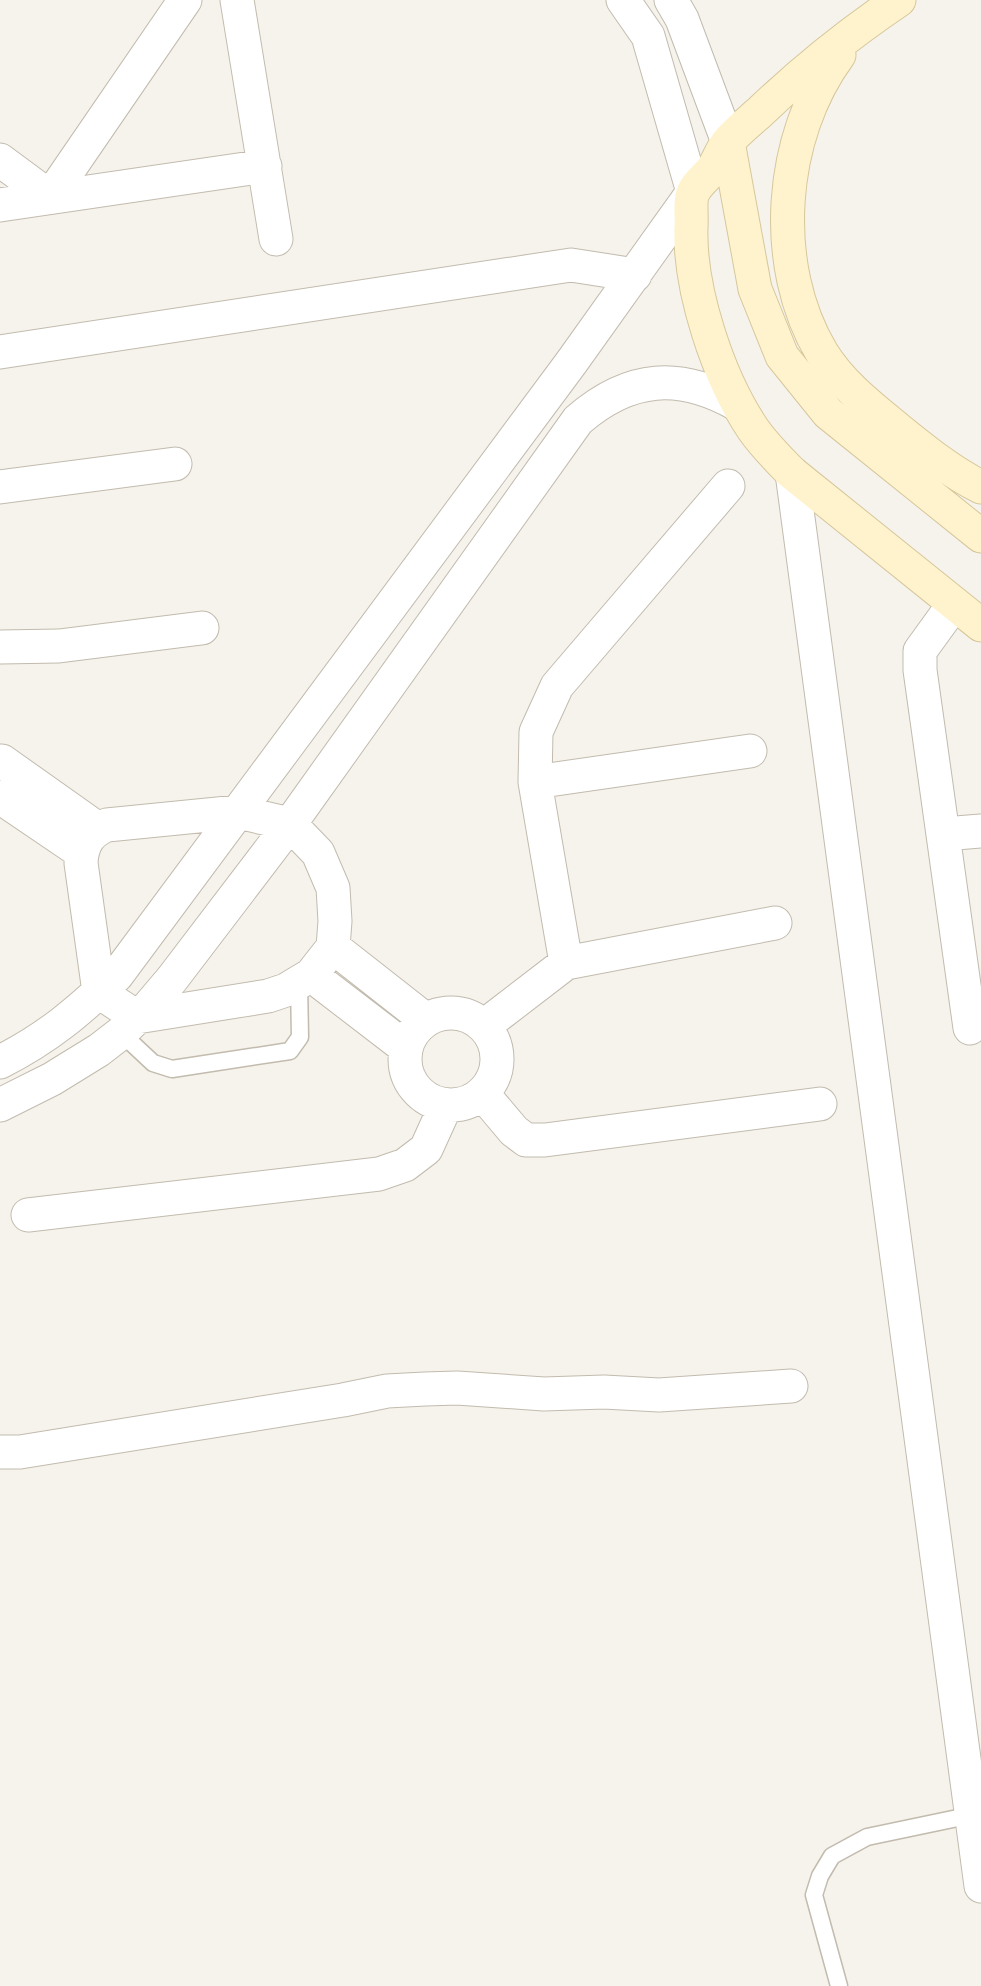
<svg xmlns="http://www.w3.org/2000/svg" width="981" height="1986" font-family="'Space Grotesk',sans-serif">
<rect width="100%" height="100%" fill="#f6f3ec"/>
<g fill="none" stroke-linecap="round" stroke-linejoin="round">
<g stroke="#c2bbae" stroke-width="19">
<path id="lane" d="M121,1033L153,1063L172,1069L290,1051L300,1037L299,983
M839,1986L814,1895L820,1876L832,1856L867,1837L972,1815"/>
</g>
<g stroke="#c2bbae" stroke-width="35">
<path id="street" d="M237,0L276,239
M671,0L682,19L728,142
M0,160L50,197L185,0
M0,205L265,166
M0,352L571,265L635,275
M792,473L981,1886
M0,487L175,464
M954,604L920,651V670L970,1028
M0,647L59,646L202,628
M2,761L98,829
M535,782L750,751
M0,797L81,852
M238,812L290,824L318,853L333,888L335,921L333,947L311,975L286,990L268,996L137,1017L99,992L81,863C82,844 89,832 107,825Z
M944,834L981,831
M333,947L426,1020
M566,963L535,782L536,732L557,686L728,486
M311,975L406,1048
M405 1059a46 46 0 1 1 92 0a46 46 0 1 1-92 0Z
M484,1026L566,963L775,923
M0,1062C48,1038 79,1011 117,975L571,363L693,192L648,36L623,0
M482,1093L514,1131L526,1140H545L820,1104
M0,1105L52,1079L99,1050L121,1033L150,1005L172,979L290,824L578,420C630,375 680,372 738,405
M28,1215L379,1174L405,1165L426,1149L446,1105
M0,1452H20L343,1400L387,1391L425,1389L457,1388L544,1394L604,1392L659,1395L791,1386"/>
</g>
<g stroke="#d6c79b" stroke-width="35">
<path id="secondary" d="M899,0C850,33 804,70 761,111C750,121 737,131 728,142C721,151 718,161 712,170C706,177 698,183 694,191C689,199 692,217 691,227C689,289 718,377 753,429C764,445 778,459 792,473L981,625
M839,55C779,136 769,265 822,353C842,385 870,406 899,430C925,451 951,472 981,487
M728,142L755,289L782,356L828,413L981,536"/>
</g>
<use href="#lane" stroke="#fff" stroke-width="16"/>
<use href="#street" stroke="#fff" stroke-width="33"/>
<use href="#secondary" stroke="#fff3cd" stroke-width="33"/>
</g>
</svg>
